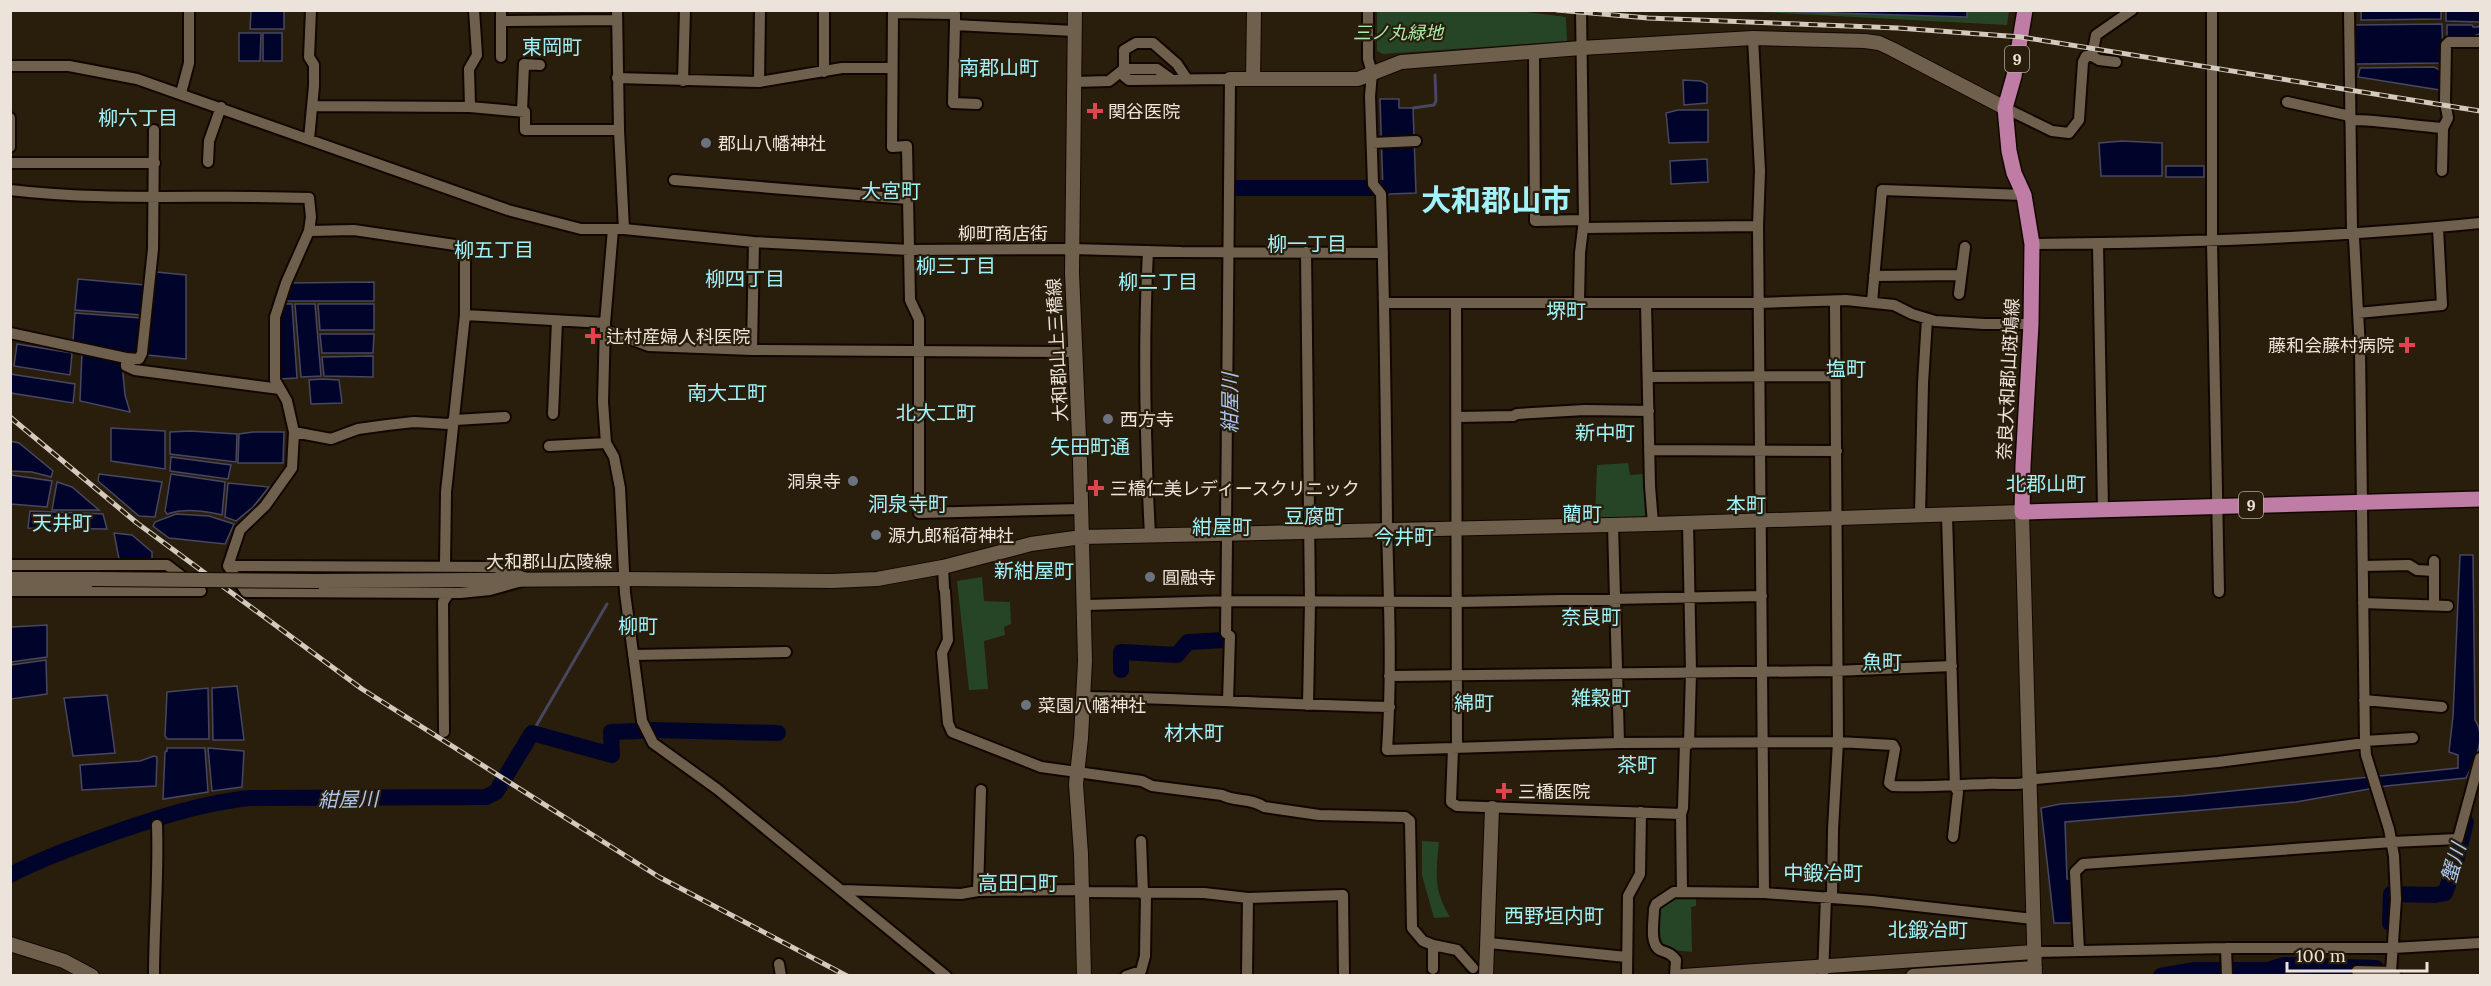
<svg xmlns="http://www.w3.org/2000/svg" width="2491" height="986" font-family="Lora,'Noto Sans JP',serif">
<rect width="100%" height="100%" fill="#291d0c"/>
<path fill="#264527" d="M1511,10L1566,17L1567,41L1383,54L1377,51V11Z
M1740,11H2009L2007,25Z
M1628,463L1630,475L1645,474L1650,521L1595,518L1597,465Z
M982,577L984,601L1010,602L1011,624L1004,627L1005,635L984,641L988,689L969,690L957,581Z
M1422,841L1439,842C1436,873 1433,890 1450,917L1434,918L1422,875Z
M1674,897H1696V906L1691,907L1692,952L1663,949L1657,939L1659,910Z"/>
<path fill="#00042b" stroke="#474760" stroke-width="1.5" d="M251,11H284V29H250Z
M1770,11L1967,10V17Z
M2361,11H2441V19L2361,20Z
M2446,11H2480V22L2446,21Z
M2442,24L2443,60L2440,63L2355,64V25Z
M2447,25H2472L2473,27H2478L2480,25V34L2467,38H2447Z
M239,33H261L260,61H239Z
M263,33H282V61H263Z
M2434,67L2440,70V90L2358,77L2360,68Z
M1683,80L1701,81L1707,84V103L1684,105Z
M1380,99H1399V108H1413L1416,193L1389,194L1383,191Z
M1678,110H1708V142L1669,143L1666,113Z
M2122,141L2162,143V176H2101L2099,143Z
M1707,159L1708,182L1671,184L1670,161Z
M2166,166H2204V177H2166Z
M156,272L186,275V359L147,355Z
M78,279L145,285L142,315L75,310Z
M374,282V301H283L289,283Z
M282,304H292L297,378L278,379L277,342Z
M295,304H315L321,376L301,377Z
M318,304H374V330H320Z
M75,313L141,318L137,355L97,348L73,341Z
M320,334H374L373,353H322Z
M17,344L72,353L70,375L14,366Z
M82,352L122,363L125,395L130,412L80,401Z
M373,356V377L324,376L322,357Z
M10,374L75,384L73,403L11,393Z
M322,379L339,380L342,403L311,404L309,380Z
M111,428L165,431V469L111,461Z
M190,431L237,434L236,462L170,454V432Z
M253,432H284L283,463H238L239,434Z
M10,441L19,443L53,471L51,477L32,472L11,471Z
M171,457L231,465L228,479L170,471Z
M99,474L162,482L155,517L139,516L98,481Z
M171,474L225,482L222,515C204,511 186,508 167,514L165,511Z
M11,475L52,481L47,507L11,504Z
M57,482L72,487L99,510H52Z
M228,483L269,487L253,507L236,521L225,517Z
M30,511L103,514L107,529L28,528Z
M176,514L209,516L234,524L225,544L169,538L153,526L155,522Z
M114,533L132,535L152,552V559H119Z
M2460,555H2473L2475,720C2487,737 2475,761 2466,778L2386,786L2296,802L2065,822L2067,879L2072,880L2074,923H2054L2041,808L2060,804L2182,796L2458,768V755L2449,752L2453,716Z
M47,625V657L11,662V627Z
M46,660L47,694L11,699V665Z
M237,686L244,740H213L212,688Z
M208,688L209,739H167L165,736L167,692Z
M107,695L115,753L73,756L64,698Z
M167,748H205L208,792L163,799L165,752L167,751Z
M208,748L244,751L242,787L212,791Z
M154,756L157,757L156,786L82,790L80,765L140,761Z"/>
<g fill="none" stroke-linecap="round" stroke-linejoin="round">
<path stroke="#474760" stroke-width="3" d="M1413,108L1434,105L1436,101L1435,75
M532,733L607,604"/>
<path stroke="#00042b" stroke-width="16" d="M1233,188H1383
M1121,670V652L1177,655L1188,642L1225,640
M652,730L778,733
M10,875C45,857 80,845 116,832C160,817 203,803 249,798L486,797L496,792L532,733L612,755L611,732L639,731
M2390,923L2391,894L2435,895L2445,893L2454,869L2466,822
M2161,976L2195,970H2268L2284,965L2376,968"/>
<g stroke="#110700" stroke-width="14">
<path id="street" d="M617,10L619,130L624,229
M824,10V72
M893,10L892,147L907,146L910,300L919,319V513L1081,509
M1368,10V59L1372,73L1370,96L1373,184L1381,194C1385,305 1386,416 1387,527C1389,601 1392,675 1387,750L1619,743L1838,742L1893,745L1895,749L1889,783L1893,786C1925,787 1955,785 1986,784C2003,783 2022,787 2036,779L2218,762L2365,743
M2212,10V242L2219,592
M2349,10L2352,234L2354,238L2360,349L2365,743L2366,755L2389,829L2394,856L2396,899L2391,972L2396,976
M893,13L955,14V25L1074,31
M501,21L617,20
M955,25L953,103L977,104
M1753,38L1760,171L1758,226L1764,893
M1534,52L1535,221L1584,220
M2092,56L2099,60L2116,62
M501,57V10
M10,66H69L137,79L508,210L581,229H624L754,242L910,250L1072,249L1181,252L1383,253
M617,78L759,82L842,68H891
M1187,79L1177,64L1153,43H1136L1124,50V76L1129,80L1230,79L1226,525L1230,533L1227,539L1226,633L1230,636L1228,701
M683,81L685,10
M759,82L760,10
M1073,82L1109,81L1124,69H1157L1171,79
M181,93L189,63V10
M2287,102L2350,116
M312,106L470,107L469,69L477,55L474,10
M470,107L525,112V130H619
M2005,108L2052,131L2069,133L2079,120L2083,62L2086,56H2092L2096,35L2132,10
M522,111L524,64L540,65
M10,118V147
M2350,120C2382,120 2412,126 2443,128
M309,139L314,86V65L309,57L311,10
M1372,143L1416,141
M208,162L209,141L221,107
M10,163H155
M2442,171L2443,128L2448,118L2445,102L2446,45L2449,42H2480
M674,180L908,199
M10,190C109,202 210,194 309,198L311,217L309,231L286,283L275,317V380L287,401L294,432L331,439L358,429L387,425L414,422L449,424L455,420L505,417
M1583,228L1758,226
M613,229L605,323L603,402L606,443L614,457L620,488L625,593L642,721L653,743L717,789L946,976
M309,231L354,230L455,245L465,252V315L446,492L445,566
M2032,244C2182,243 2331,238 2480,223
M2098,244L2103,509
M1148,251C1143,346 1145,440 1150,535
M1306,252L1310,602L1308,705
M1874,276L1961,275
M1959,294L1965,247
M1579,301L1580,253L1584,220L1581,10
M1872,302L1882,190L2024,195
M1385,303H1759L1846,300L1894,305L1912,314L1935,321L1984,324H2031
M1456,303L1457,748
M1646,303L1650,486L1653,524
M2358,313L2442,305L2438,228
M465,315L605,323
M605,330L649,346L752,350L1076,352
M10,333L126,358V366L135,370L280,389
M752,350L754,242
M126,358L139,359L142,353L153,249L154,130
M1649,377L1835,376
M553,414L557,321
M1457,417L1513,416L1517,414L1585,410L1649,411
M549,446L606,443
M1649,450L1837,451
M1920,516L1923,383L1927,319
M1947,516L1955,787L1958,792L1953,837
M1688,523L1691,672L1689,744
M1613,525L1619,743
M2434,561V605
M10,565H167L201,591H10
M228,566L495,567L529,579L490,590L460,593L246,592Z
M228,566L240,530L265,506L292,468L294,432
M2363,566L2409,565L2417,570L2434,571
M943,567L944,588
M945,591L948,640L942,653L948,723L952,732L1041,767L1142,781L1152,786L1222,795C1235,802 1252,798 1264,807L1319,815L1405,817L1410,821L1412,928L1423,941L1433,945
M2363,603L2448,606
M1085,605L1231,601L1456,602L1762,596
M633,655L786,652
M1389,676L1835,671L1952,666
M1083,697C1186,698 1288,705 1390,707
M2364,700L2442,707
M444,732L443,602L449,593
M2365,741L2413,738
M1453,748L1451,802L1457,806L1681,814L1682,892
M1681,814L1683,808L1685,744
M1141,841L1143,894
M841,890L961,894L978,891L1081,890L1088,892L1204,893L1248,898L1343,895L1344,976
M978,891L981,790
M1832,897L1833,829L1838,742L1835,301
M1489,943L1626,957
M2226,948L2227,976
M2079,951L2075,872L2083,864L2392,842L2458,839L2480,758
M2034,952L2226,948H2393L2480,943
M779,964L781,976
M1433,969V945L1457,950L1473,968
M2357,971L2391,972
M154,976C154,925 159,875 157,825
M1126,976L1141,971L1145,956L1146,894
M1247,976L1248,898
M1627,976L1628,896L1640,874L1641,812
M1675,976L1676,960C1671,953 1667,953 1660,950C1649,944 1654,921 1654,909L1656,904L1674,892L1764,893L1872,901L2033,919
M1823,976L1826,897"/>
</g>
<g stroke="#110700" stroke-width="16">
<path id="secondary" d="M1075,10L1072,273L1080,462L1085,661L1081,738L1076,784L1081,854L1084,976
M1230,79H1358L1401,62L1581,48L1753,38L1865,41L1879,43L1892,49L2005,108
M1253,79L1254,10
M10,579H92
M319,581L625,579L832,581L877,579L943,567L1031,544L1082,537L1653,524L2022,512L2035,976
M10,944L64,961L92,976
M1486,976L1492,808
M1683,976L2034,952
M1913,976L2035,968"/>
</g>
<g stroke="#110700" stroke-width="18">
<path id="primary" d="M2025,10L2014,76L2005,108L2009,151L2014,173L2024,195L2032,244L2031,324L2023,465L2022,512L2480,499"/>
</g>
<use href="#street" stroke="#6f604e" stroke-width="10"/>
<use href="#secondary" stroke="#6f604e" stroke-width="14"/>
<use href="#primary" stroke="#bf7ca5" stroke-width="15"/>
<g stroke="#d3cabf" stroke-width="5">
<path id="rail" d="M1557,10L1648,18L1898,28L2021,37L2480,111
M10,417L137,523L362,689L659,877L847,976"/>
</g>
<use href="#rail" stroke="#291d0c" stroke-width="3" stroke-dasharray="9" stroke-linecap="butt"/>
<g stroke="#110700" stroke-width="16" stroke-linecap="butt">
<path id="secondary-bridge" d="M92,579L319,581"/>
</g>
<use href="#secondary-bridge" stroke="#6f604e" stroke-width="14"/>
</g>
<g fill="#e0444e" stroke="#291d0c" stroke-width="2">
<path d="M1092 102h6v6h6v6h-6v6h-6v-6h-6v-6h6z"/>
<path d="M590 327h6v6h6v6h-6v6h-6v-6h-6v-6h6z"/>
<path d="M2404 336h6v6h6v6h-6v6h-6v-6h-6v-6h6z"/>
<path d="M1093 479h6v6h6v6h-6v6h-6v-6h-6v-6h6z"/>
<path d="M1501 782h6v6h6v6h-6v6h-6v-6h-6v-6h6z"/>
</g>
<g fill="#6b7280" stroke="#291d0c" stroke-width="2">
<circle cx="706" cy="143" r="6"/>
<circle cx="1108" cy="419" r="6"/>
<circle cx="853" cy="481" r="6"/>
<circle cx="876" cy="535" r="6"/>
<circle cx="1150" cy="577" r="6"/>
<circle cx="1026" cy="705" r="6"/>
</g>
<g text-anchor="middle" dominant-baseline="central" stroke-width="4.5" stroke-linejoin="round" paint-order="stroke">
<g fill="#291d0c" stroke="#b2a89c" stroke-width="1.5">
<rect x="2005" y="46" width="24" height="26" rx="4.5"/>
<rect x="2239" y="492" width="24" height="26" rx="4.5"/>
</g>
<g font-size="16" font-weight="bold" fill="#ece4da">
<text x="2017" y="59">9</text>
<text x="2251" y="505">9</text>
</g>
<g font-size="18" font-style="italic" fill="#a8eda9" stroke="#291d0c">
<text x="1398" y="32">三ノ丸緑地</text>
</g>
<g font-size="18" fill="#ece4da" stroke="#291d0c" text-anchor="start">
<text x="1108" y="111">関谷医院</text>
<text x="718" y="143">郡山八幡神社</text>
<text x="606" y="336">辻村産婦人科医院</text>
<text x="2394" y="345" text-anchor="end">藤和会藤村病院</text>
<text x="1120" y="419">西方寺</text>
<text x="841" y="481" text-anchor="end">洞泉寺</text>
<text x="1110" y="488">三橋仁美レディースクリニック</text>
<text x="888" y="535">源九郎稲荷神社</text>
<text x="1162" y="577">圓融寺</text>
<text x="1038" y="705">菜園八幡神社</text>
<text x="1518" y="791">三橋医院</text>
</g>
<g font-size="18" fill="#ece4da" stroke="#291d0c">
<text x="1003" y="233">柳町商店街</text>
<text transform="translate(1057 350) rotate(-93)">大和郡山上三橋線</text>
<text transform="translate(2008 379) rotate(-87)">奈良大和郡山斑鳩線</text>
<text x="549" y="561">大和郡山広陵線</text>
</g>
<g font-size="20" fill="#a1f2fa" stroke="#291d0c">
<text x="552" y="46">東岡町</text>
<text x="999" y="67">南郡山町</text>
<text x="138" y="117">柳六丁目</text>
<text x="891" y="190">大宮町</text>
<text x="1307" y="243">柳一丁目</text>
<text x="494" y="249">柳五丁目</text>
<text x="956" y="265">柳三丁目</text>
<text x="745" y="278">柳四丁目</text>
<text x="1158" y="281">柳二丁目</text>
<text x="1566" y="310">堺町</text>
<text x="1846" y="368">塩町</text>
<text x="727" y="392">南大工町</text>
<text x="936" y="412">北大工町</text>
<text x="1605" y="432">新中町</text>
<text x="1090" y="446">矢田町通</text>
<text x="2046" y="483">北郡山町</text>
<text x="908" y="503">洞泉寺町</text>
<text x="1746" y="504">本町</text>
<text x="1582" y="513">藺町</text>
<text x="1314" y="515">豆腐町</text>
<text x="62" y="522">天井町</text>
<text x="1222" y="526">紺屋町</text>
<text x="1404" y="536">今井町</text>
<text x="1034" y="570">新紺屋町</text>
<text x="1591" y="616">奈良町</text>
<text x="638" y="625">柳町</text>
<text x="1882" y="661">魚町</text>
<text x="1601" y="697">雑穀町</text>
<text x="1474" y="702">綿町</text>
<text x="1194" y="732">材木町</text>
<text x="1637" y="764">茶町</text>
<text x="1823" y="872">中鍛冶町</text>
<text x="1018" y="882">高田口町</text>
<text x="1554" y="915">西野垣内町</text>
<text x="1928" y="929">北鍛冶町</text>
</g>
<g font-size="20" font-style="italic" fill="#a9c7f2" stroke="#291d0c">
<text transform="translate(1229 403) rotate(-90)">紺屋川</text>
<text transform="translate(348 799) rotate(-1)">紺屋川</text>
<text transform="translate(2453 863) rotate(-74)">蟹川</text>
</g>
<g font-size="30" font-weight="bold" fill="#a1f2fa" stroke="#291d0c">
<text x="1496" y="200">大和郡山市</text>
</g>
</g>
<rect width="2491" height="986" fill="none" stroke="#ece4da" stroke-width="24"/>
<path d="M2287 962v9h140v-9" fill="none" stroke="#ece4da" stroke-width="3"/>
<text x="2296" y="962" font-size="18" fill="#ece4da" stroke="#291d0c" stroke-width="4.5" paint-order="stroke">100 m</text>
</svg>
